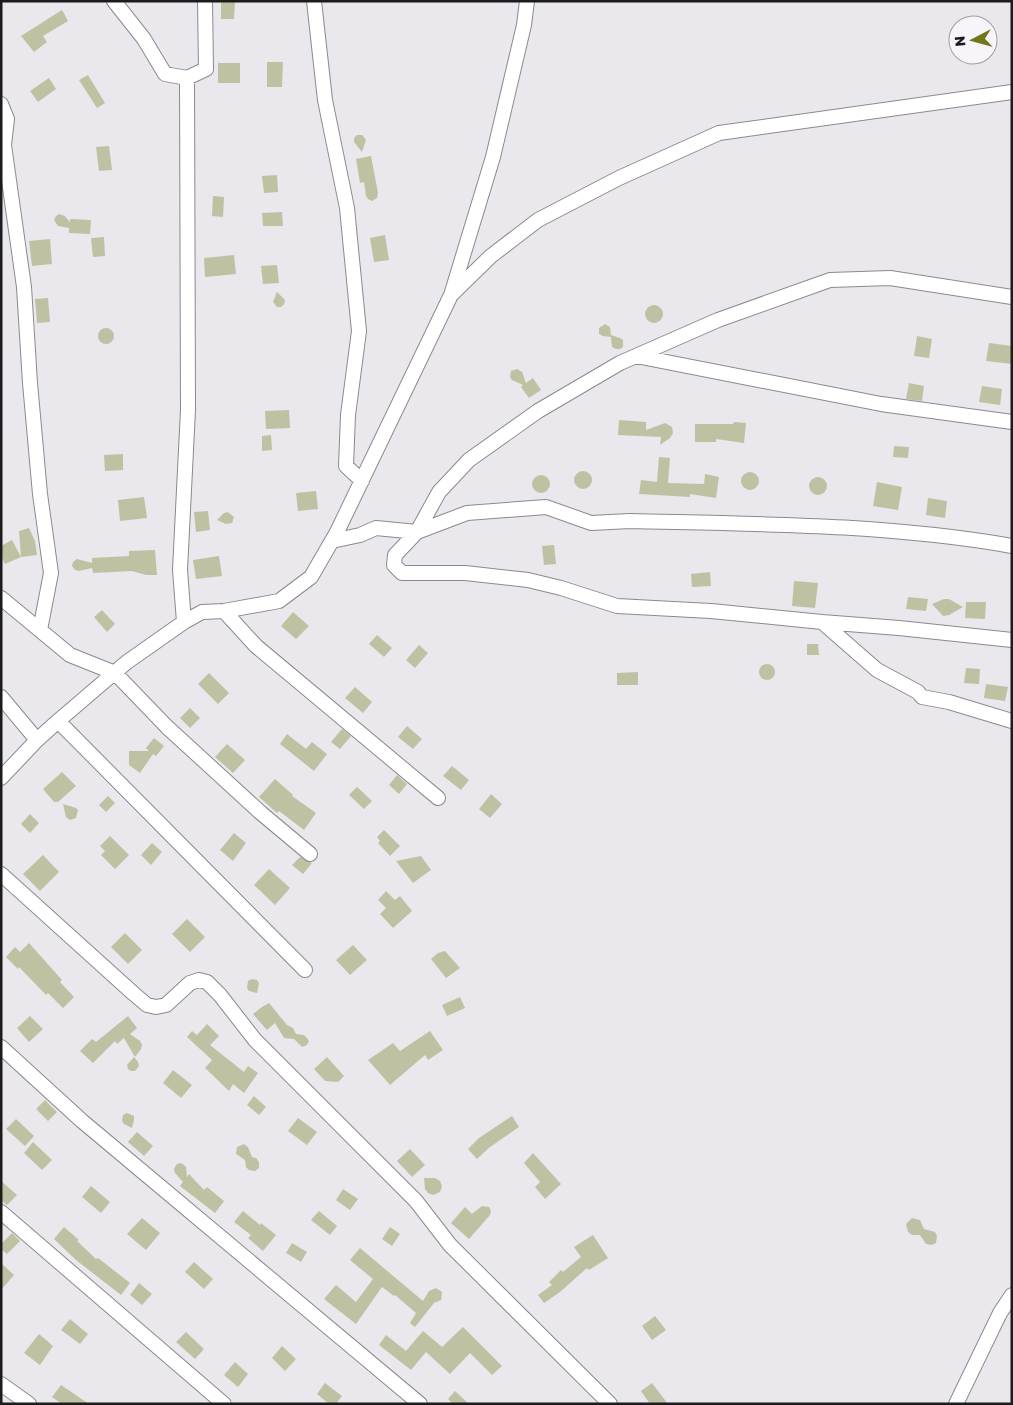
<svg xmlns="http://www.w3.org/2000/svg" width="1013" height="1405" font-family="'Golos Text',sans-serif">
<rect width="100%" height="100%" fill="#eae7ed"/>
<path fill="#bfc2a2" d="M221,1H235L234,19H221Z
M62,10L68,21L43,36L47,42L34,52L21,36Z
M267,62H283L282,87H267Z
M218,63H240V83H218Z
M88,75L105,103L97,108L79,80Z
M49,78L56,89L38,102L30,91Z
M357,135H362L366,140L362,152L354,142V138Z
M109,146L112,170L99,171L96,147Z
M371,156L378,193L377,198L372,201L368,199L366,196L364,182L360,183L356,159Z
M277,175L278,192L264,193L262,176Z
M213,196L224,197L223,217L212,216Z
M282,212L283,226H263L262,213Z
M59,214L65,216L70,222V219L91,220L90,234L69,233V228L58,226L54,220L56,216Z
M385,235L389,260L374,262L370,238Z
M104,237L105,256L93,257L91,238Z
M50,239L52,264L32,266L29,241Z
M234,255L236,274L205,277L204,258Z
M277,265L279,283L263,284L261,266Z
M277,292L285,300L284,304L281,307H277L273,302Z
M48,298L50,322L37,323L35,299Z
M645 314a9 9 0 1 1 18 0a9 9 0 1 1-18 0Z
M605,324L610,327L611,335L620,338L623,340V347L620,349H616L612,347L611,337L603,336L599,334V328Z
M98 336a8 8 0 1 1 16 0a8 8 0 1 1-16 0Z
M917,336L932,339L929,358L914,356Z
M989,343L1012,346V364L986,361Z
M517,369L522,372L526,383L533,378L541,390L529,398L521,387L523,385L512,380L510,377L511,371Z
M909,383L924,386L922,401L906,399Z
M982,386L1002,389L1000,405L979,402Z
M289,410L290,428L266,429L265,411Z
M619,420L646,422V430L665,423L672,427L673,433L670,438L660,445L661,437L618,435Z
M734,422L746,423L744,443L716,439V442H695V424H733Z
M271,435L272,450L262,451V436Z
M894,446L909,447L908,458L893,457Z
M123,454V470L105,471L104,455Z
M659,457L670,458L668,483L704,484L705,474L719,477L716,498L690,494V497L639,494L641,480L657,482Z
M574 480a9 9 0 1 1 18 0a9 9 0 1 1-18 0Z
M741 481a9 9 0 1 1 18 0a9 9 0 1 1-18 0Z
M532 484a9 9 0 1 1 18 0a9 9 0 1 1-18 0Z
M809 486a9 9 0 1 1 18 0a9 9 0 1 1-18 0Z
M877,482L902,487L898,510L873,506Z
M316,491L318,509L298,511L296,493Z
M144,497L147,518L120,521L118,500Z
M928,498L947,501L945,518L926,515Z
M208,511L210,530L196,532L194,512Z
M228,512L234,517L232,523L226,524L217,520L224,513Z
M29,528L35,541L37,555L21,557L19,531Z
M12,540L21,557L5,564L1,556V546Z
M554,545L556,564L544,565L542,546Z
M155,550L157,575H146L132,571L93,573L92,568L79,571L75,570L72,566L73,562L77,559L92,563V558L129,556V551Z
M219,556L222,576L196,579L193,560Z
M710,572L711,586L692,587L691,574Z
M794,581L818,583L815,608L792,606Z
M908,597L928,599L926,611L906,609Z
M944,599H949L963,607L949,615L943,616L932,604Z
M966,602H986L985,619L965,618Z
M102,610L115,624L107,632L94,617Z
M293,612L309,626L296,639L281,626Z
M377,635L392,648L384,657L369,644Z
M807,644H818L819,655H807Z
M419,645L428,653L415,668L406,660Z
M759 672a8 8 0 1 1 16 0a8 8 0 1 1-16 0Z
M966,668L980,669L979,684L964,683Z
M638,672V685H617V673Z
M209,673L229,693L218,704L198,684Z
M986,684L1008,687L1005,701L984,698Z
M355,687L372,702L363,713L345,698Z
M190,708L200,718L190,728L180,718Z
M407,726L422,739L413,749L398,737Z
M342,729L351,736L340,749L331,742Z
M287,734L306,749L312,742L327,754L314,771L280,744Z
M154,738L164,746L156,756L153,754L140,773L129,765V751H149L146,748Z
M227,744L245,760L233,773L215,757Z
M452,766L469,780L461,790L443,776Z
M62,772L76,786L58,802H54L43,789Z
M397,775L407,784L399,794L389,785Z
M275,779L293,795L292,796L316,813L304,830L279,811L277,813L259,797Z
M357,787L372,801L364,809L349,795Z
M491,794L502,804L490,818L479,809Z
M108,796L115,803L106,812L99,805Z
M63,804L76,808L78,810L76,818L70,820L66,817Z
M30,814L39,823L30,833L21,824Z
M384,830L400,846L390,856L378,843L380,841L377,837Z
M234,833L246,843L233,861L220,850Z
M110,836L129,855L115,869L101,855L105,851L100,846Z
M152,843L162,852L151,865L141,855Z
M43,855L59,872L40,891L23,874Z
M421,856L431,870L413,883L396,861Z
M300,857L312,863L303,874L292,865Z
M269,869L290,888L275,905L254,885Z
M386,891L395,900L400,896L412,911L393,928L380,914L386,908L378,900Z
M187,919L205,937L190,952L172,934Z
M125,933L142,950L128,964L111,947Z
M29,943L62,980L60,982L74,997L63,1008L48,993L46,995L19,967L18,969L6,957L15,947L20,952Z
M353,945L367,960L350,975L336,960Z
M445,951L460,968L446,978L431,959L438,953Z
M252,979L257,980L259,983L257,993L249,991L247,988L248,981Z
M460,997L465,1008L447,1016L442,1005Z
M269,1003L287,1025L293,1028L296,1034L304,1035L307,1038L309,1041L307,1045L302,1047L294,1039L284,1038L275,1023L267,1030L253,1014L262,1007Z
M30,1016L43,1029L29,1042L17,1028Z
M128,1016L137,1028L130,1034L140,1041L142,1045L141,1049L135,1057L124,1038L117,1044L115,1041L93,1063L80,1051L92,1039L96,1042Z
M207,1024L219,1036L210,1045L244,1072L248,1066L258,1073L244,1093L233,1084L229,1091L205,1068L212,1060L187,1037L192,1031L197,1035Z
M430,1031L443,1050L428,1060L425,1055L390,1085L368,1060L393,1043L400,1051Z
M134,1057L138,1062L139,1066L135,1071H131L128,1069L127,1065Z
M327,1057L344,1076L338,1082L325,1081L314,1069Z
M173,1070L192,1085L181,1098L163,1083Z
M254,1096L266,1107L259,1115L247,1105Z
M45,1100L57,1112L48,1121L36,1109Z
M127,1113L134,1116V1120L132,1128L124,1124L122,1121L123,1115Z
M512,1116L519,1127L490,1147L477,1159L468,1149L479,1138Z
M298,1118L317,1132L307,1145L288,1131Z
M16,1119L34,1136L25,1146L6,1129Z
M137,1132L153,1146L144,1156L128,1142Z
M33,1142L52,1160L42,1170L24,1153Z
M244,1144L248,1147L252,1157L256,1158L259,1162V1168L255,1171L249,1170L246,1167L245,1160L236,1154L237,1147Z
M410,1149L425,1165L412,1177L397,1161Z
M533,1153L561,1184L545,1199L535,1187L540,1182L524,1163Z
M179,1163L183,1164L186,1167L187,1177L189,1174L204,1190L207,1187L224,1201L215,1213L180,1186L183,1182L175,1173L174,1169L176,1165Z
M424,1178H435L440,1181L442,1186L440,1192L433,1195L428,1193L425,1189Z
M1,1181L17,1195L7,1205L1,1200Z
M91,1186L110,1202L101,1213L82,1197Z
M343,1189L358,1199L350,1210L336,1200Z
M482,1206L489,1207L491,1211L490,1215L469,1239L451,1223L465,1207L472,1214Z
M243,1211L260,1225L261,1223L276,1235L263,1251L248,1238L251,1235L234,1222Z
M319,1211L337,1226L330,1235L311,1220Z
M142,1218L160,1233L146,1250L127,1234Z
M912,1218L920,1220L924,1229L935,1232L937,1236L936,1243L931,1245L926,1244L920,1235H912L908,1232L906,1224Z
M64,1227L79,1240L77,1241L96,1259L98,1258L130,1283L121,1295L76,1260L54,1239Z
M390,1227L400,1234L392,1246L382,1239Z
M12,1233L20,1241L7,1254L1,1249V1244Z
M593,1235L608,1258L589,1270L587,1268L560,1292L544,1303L538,1295L552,1285L549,1282L561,1270L563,1272L581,1257L574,1247Z
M292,1243L307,1252L301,1262L286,1253Z
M360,1248L423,1301L429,1291L436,1288L442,1292L441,1300L434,1303L415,1327L410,1323L416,1313L395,1295L394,1296L382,1287L356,1324L324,1299L336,1285L356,1302L373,1279L350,1260Z
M194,1262L213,1279L204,1289L185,1272Z
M1,1263L14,1275L1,1290Z
M139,1283L152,1294L142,1305L130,1295Z
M655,1316L666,1330L652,1340L642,1326Z
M70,1319L88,1334L80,1344L61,1330Z
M463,1327L502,1366L492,1375L470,1353L450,1374L426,1352L411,1370L379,1345L386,1335L406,1351L423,1331L442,1347Z
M186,1332L204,1349L195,1359L176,1342Z
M39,1334L53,1346L40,1365L24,1353Z
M282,1346L296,1359L285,1371L272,1358Z
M235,1362L248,1374L238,1387L224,1375Z
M325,1383L342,1396L336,1404H329L317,1394Z
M652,1383L668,1404H650L641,1391Z
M61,1385L89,1404H62L52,1397Z
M455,1391L469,1404H453L448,1399Z"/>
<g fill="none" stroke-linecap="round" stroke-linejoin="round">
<g stroke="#8c898e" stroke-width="16">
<path id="minor" d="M114,1L144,39L165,74L187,78
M314,1L325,100L347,208L359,331L348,415L346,466L362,481
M1,104L7,119L4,145L24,287L30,383L40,494L51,573L40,630
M452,292L493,157L524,25L527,1
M636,356L881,404L1012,422
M332,541L360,535L376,528L417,532L439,492L469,460L538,411L620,363L718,320L830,280L890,278L1012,297
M1,598L70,655L115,673L167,727L261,813L310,854
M224,611L256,646L438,798
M184,622L180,570L188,410L187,78L206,69L205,1
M822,622L711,611L617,606L561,588L528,580L465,573H402L394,565L395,555L417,532L467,513L546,507L591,523L630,521C758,524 886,524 1012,546
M1012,640L899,628L822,622L877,670L918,692L922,697L949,702L1012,721
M1,697L37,740
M58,721L305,970
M1,778L37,740L58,721L127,662L184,622L202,612L224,611L279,601L311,577L337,532L451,295L491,256L538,220L619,178L719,133L1012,92
M1,874L134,994L147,1005L156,1007L166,1005L190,983L199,980L207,982L220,995L255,1040L416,1201L450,1245L610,1404
M1,1047L82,1121L420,1404
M1,1212L224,1404
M1,1384L29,1404
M956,1404L1000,1313L1012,1295"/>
</g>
<use href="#minor" stroke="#fff" stroke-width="14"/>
</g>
<rect width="1013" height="1405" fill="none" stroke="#1c1b1d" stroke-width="5"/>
<g transform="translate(973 40) rotate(264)"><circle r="24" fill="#f8f5fa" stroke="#a09ea2"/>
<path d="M0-4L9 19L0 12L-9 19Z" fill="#73751b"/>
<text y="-8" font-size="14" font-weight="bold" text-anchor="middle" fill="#1c1b1d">N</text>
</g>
</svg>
